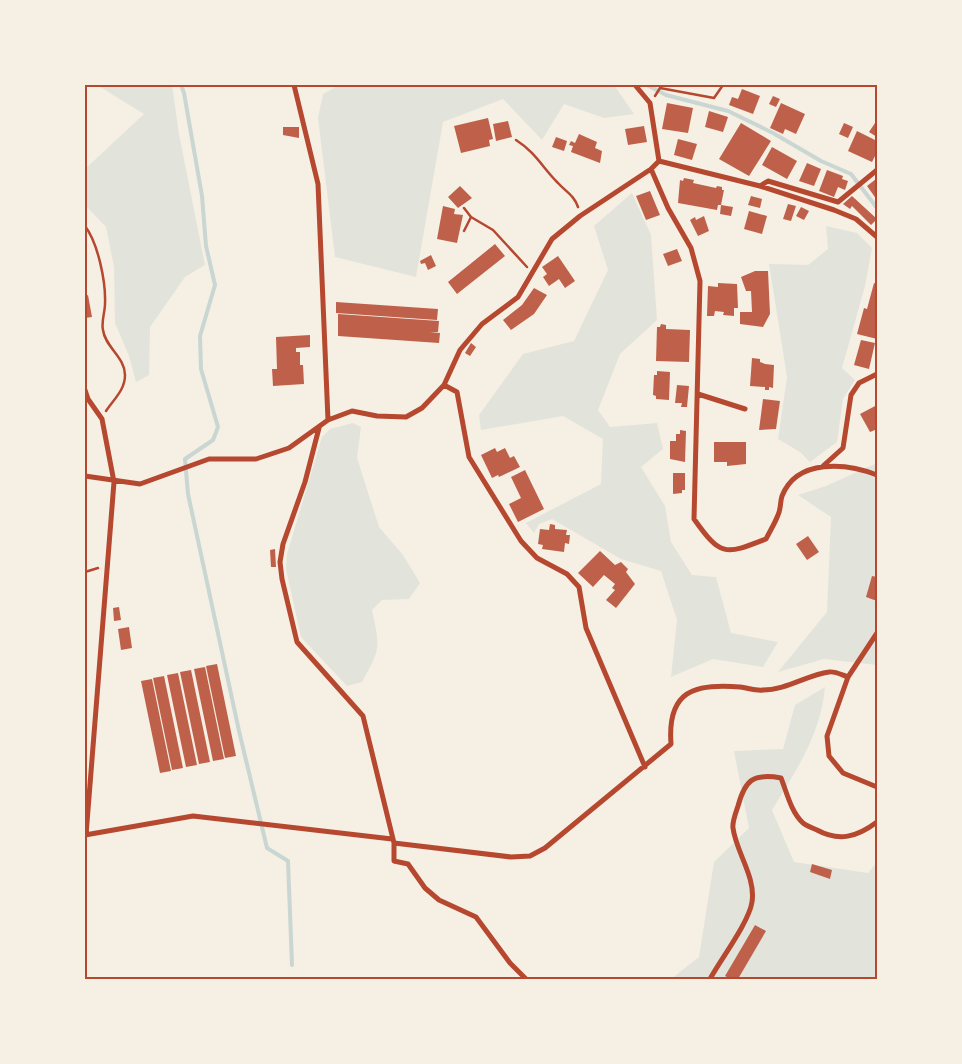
<svg xmlns="http://www.w3.org/2000/svg" width="962" height="1064" font-family="Arial,sans-serif">
<rect width="100%" height="100%" fill="#f6efe4"/>
<path fill="#e2e4dc" d="M97,85H172L179,134L205,265L185,277L150,327L149,375L136,382L129,356L115,323L114,267L106,227L85,205V169L144,114Z
M339,85H614L634,114L604,118L564,104L542,140L503,99L443,122L416,277L335,257L318,118L323,94Z
M632,193L651,235L657,320L620,354L598,410L610,427L657,423L663,449L641,467L665,506L671,542L692,575L716,577L731,633L778,642L763,667L713,659L671,677L677,620L661,571L621,559L552,519L539,524L534,533L526,523L601,484L603,439L563,416L481,430L479,415L523,354L574,341L608,270L594,226Z
M826,226L857,233L872,248L865,286L842,368L855,380L843,399L837,442L810,462L800,452L778,439L787,377L769,264L808,265L828,249Z
M353,423L361,427L357,458L379,527L403,555L420,583L409,599L382,600L372,610C380,647 381,648 362,682L347,686L301,637L286,569L287,554L322,437L330,429Z
M877,463V665L824,659L778,672L827,612L831,517L798,495L826,486Z
M825,687C821,734 796,771 772,810L794,862L868,873L877,862V979H671L699,957L714,862L749,828L734,751L783,749L795,705Z"/>
<g fill="none" stroke-linecap="round" stroke-linejoin="round">
<path stroke="#c9d6d2" stroke-width="4" d="M181,85L184,93L202,196L206,246L215,285L200,336L201,369L218,427L213,440L185,459L188,494L239,731L267,848L288,861L292,965
M647,85L666,95L728,111L773,133L821,161L851,174L877,208"/>
</g>
<path fill="#bf614a" d="M742,89L760,96L753,114L729,105L732,97L738,99Z
M773,96L780,99L776,107L769,104Z
M667,103L693,108L688,133L662,129Z
M781,103L805,114L796,134L785,129L783,134L770,128Z
M709,111L728,117L723,132L705,127Z
M488,118L493,139L489,140L490,146L461,153L454,126Z
M877,120V137L869,132Z
M508,121L512,137L496,141L493,124Z
M741,123L771,141L749,176L719,159Z
M844,123L853,127L848,138L839,134Z
M644,126L647,142L628,145L625,129Z
M283,127H299V138L283,135Z
M857,131L877,141V152L872,162L848,151Z
M579,134L597,142L595,148L602,151L600,163L571,152L573,146L569,145L571,141L575,143Z
M556,137L567,141L564,151L552,147Z
M678,139L697,144L692,160L674,155Z
M772,147L797,161L787,179L762,165Z
M807,163L821,169L814,186L799,181Z
M827,170L843,176L842,179L848,181L845,190L838,187L834,197L819,191Z
M684,178L694,180L693,183L716,188L717,186L722,187V190H724L721,205H718L717,210L678,203L680,180L683,181Z
M876,179L877,180V200L867,186Z
M460,186L472,198L458,208L448,197Z
M650,191L660,215L646,220L636,196Z
M751,196L762,199L760,208L748,205Z
M852,196L877,219L871,225L852,206L850,209L843,204Z
M788,204L796,206L791,221L783,219Z
M721,205L733,207L731,216L720,214Z
M443,206L455,209L454,214L463,215L457,243L437,239Z
M801,207L809,211L804,220L796,216Z
M749,211L767,216L762,234L744,229Z
M704,216L709,231L698,236L690,220L695,217L696,220Z
M495,244L505,256L457,294L448,282Z
M677,249L682,261L668,266L663,254Z
M431,255L436,266L428,270L425,263L421,264L420,261Z
M558,256L575,281L565,288L559,279L549,286L543,277L547,274L542,267Z
M755,271H768L770,314L763,327L740,324V312H752L751,291H746L741,277Z
M718,283L737,284L738,308H734V316L723,315L724,312L715,311L714,316H707L708,286L718,287Z
M874,283L877,284V339L857,334L864,308L867,309Z
M534,288L547,295L534,314L511,330L503,320L522,305Z
M88,295L92,317L85,318V296Z
M336,302L438,309L437,320L336,313Z
M338,314L439,321L438,332H430L440,333L439,343L338,336Z
M661,324L666,325V329L690,330L689,362L656,361L657,327H660Z
M310,335V347L296,348V352H300V365H303L304,384L273,386L272,369H277L276,337Z
M861,340L875,343L869,369L854,365Z
M471,343L476,347L470,356L465,353Z
M752,358L760,359V362L765,364L774,365L773,388L769,387V390H765V387L750,386Z
M657,371L670,372L669,400L656,399V396L653,395L654,375H657Z
M677,385L689,386L687,407H681L682,403H675Z
M763,399L780,401L776,429L759,430Z
M877,405V434L875,430L870,432L860,414Z
M680,430L686,431L685,462L670,459V441H676V434H680Z
M714,442H746V464L727,466V462H714Z
M495,448L497,452L505,448L510,458L514,456L520,467L499,477L498,475L492,478L481,455Z
M525,470L544,509L518,522L509,504L521,498L511,477Z
M673,473H685V490H682V493L673,494Z
M550,524L555,525V529L567,530L566,535H570L569,544L565,543L564,552L542,549L543,545L538,544L540,529L549,530Z
M808,536L819,552L807,560L796,544Z
M275,549L276,567H271L270,550Z
M600,551L615,565L621,562L628,569L626,572L635,584L616,608L606,600L615,590L612,588L615,584L604,575L593,587L578,573Z
M872,576L877,577V601L866,597Z
M119,607L121,620L114,621L113,608Z
M129,627L132,648L121,650L118,629Z
M217,664L236,756L225,758L206,666Z
M205,667L224,759L213,761L194,669Z
M191,670L210,762L199,764L180,672Z
M178,673L197,765L186,767L167,675Z
M164,676L183,768L172,770L153,678Z
M152,679L171,771L160,773L141,681Z
M812,864L832,870L830,879L810,872Z
M755,925L766,931L738,979H731L725,976Z"/>
<g fill="none" stroke-linecap="round" stroke-linejoin="round">
<path stroke="#b5482f" stroke-width="2.5" d="M655,96L660,88L714,98L723,85
M516,140C535,152 543,168 558,183C566,192 574,195 578,207
M464,208L471,217L493,230L527,267
M85,226C98,243 106,282 105,304C105,312 101,322 103,330C105,347 125,357 125,375C125,390 114,399 106,411
M464,231L471,217
M85,572L98,568"/>
<path stroke="#b5482f" stroke-width="5" d="M294,85L318,184L328,420
M635,85L650,103L659,161
M659,161L760,186L834,210L856,219L877,237
M651,169L668,208L691,248L700,281L694,519C721,557 725,555 766,539C770,531 775,523 778,515C781,509 780,502 782,496C797,458 847,463 877,475
M760,186L768,181L838,202L877,170
M444,385L457,392L469,457L521,541L537,558L567,574L579,587L586,628L645,767
M85,390L88,399L102,419L114,482L86,835
M698,394L745,409
M319,428L305,482L283,544L280,562L282,579L297,642L363,716L394,843V861L408,864L425,888L439,900L476,917L510,963L526,979
M823,466L843,448L851,395L859,383L877,374
M85,476L140,484L209,459H256L289,448L328,420L352,411L377,416L406,417L422,408L444,385L460,350L482,324L518,297L552,239L580,216L651,169L659,161
M877,633L848,677L827,736L829,756L843,773L877,787
M85,835L193,816L392,839
M394,843L511,857L530,856L545,848L671,744C667,691 694,683 740,687C748,688 756,691 763,690C786,690 807,675 829,672C835,671 842,675 848,677
M710,979C721,959 749,922 752,902C756,877 736,852 733,828C732,822 736,812 738,806C745,780 753,773 781,778C787,793 791,812 803,823C807,826 812,828 817,830C839,842 857,837 877,822"/>
</g>
<rect width="962" height="1064" fill="none" stroke="#f6efe4" stroke-width="172"/>
<rect x="86" y="86" width="790" height="892" fill="none" stroke="#b5482f" stroke-width="2"/>
</svg>
